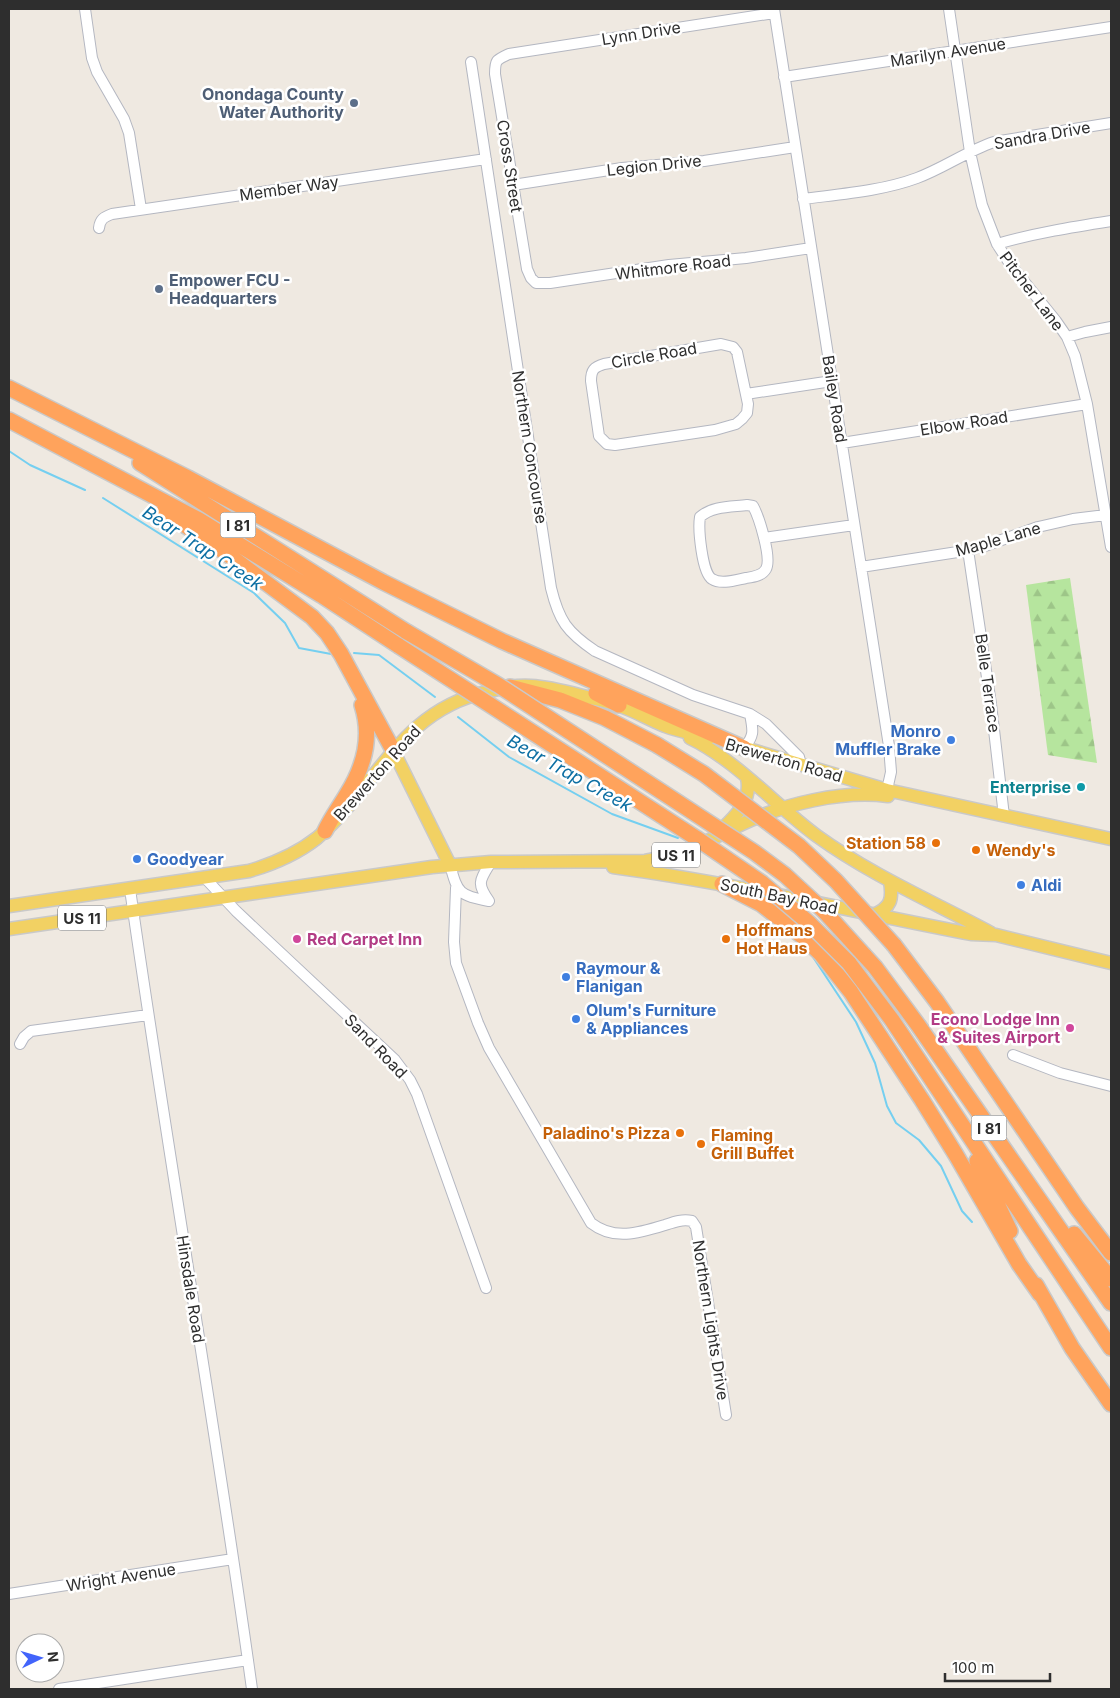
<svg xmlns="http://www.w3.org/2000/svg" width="1120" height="1698" font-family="Inter,sans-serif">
<defs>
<pattern id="forest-firs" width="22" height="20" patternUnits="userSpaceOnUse" patternTransform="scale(1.25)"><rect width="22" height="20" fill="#b6e59e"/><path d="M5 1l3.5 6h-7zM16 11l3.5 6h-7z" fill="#9dc588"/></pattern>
</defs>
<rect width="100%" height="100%" fill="#efe9e1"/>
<path fill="url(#forest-firs)" d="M1070,578L1097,763L1048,755L1026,585Z"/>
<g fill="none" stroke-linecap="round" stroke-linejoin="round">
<path stroke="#75cff0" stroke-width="2" d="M9,451L30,465L85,490
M103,498L254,593L285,623L299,648L331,654
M354,653L379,655L435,697
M458,717L509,757L612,814L678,838
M813,957L856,1022L875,1063L887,1106L896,1123L919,1140L941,1166L962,1211L972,1222"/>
<g stroke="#b4b7c1" stroke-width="12">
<path id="minor" d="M85,9L92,58L97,72L124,119L129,133L141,209
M774,9L889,746L891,772L887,790
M949,9L970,152L982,205L997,244L1010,264L1056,321L1067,337L1075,356L1087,404L1111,547
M774,13L509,54C496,60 495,60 495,74L527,269L531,278L536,283H550L669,265L746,258L811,248
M471,62L551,588C559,621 567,632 595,651L693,695L750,714L766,724L799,757L801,765
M784,77L1111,27
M513,185L622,168L704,161L795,147
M803,199C841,194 882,191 917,178C944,168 967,151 994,142L1111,123
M99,228C100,219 104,217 112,214L486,159
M997,244C1035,233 1073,227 1111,221
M1067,337L1085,332L1111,327
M721,344L733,347L737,352L748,404L747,413L742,419L736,424L715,430L615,445L607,444L599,436L591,381C591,370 594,367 604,364Z
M746,394L832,381
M842,443L1087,404
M747,505L753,506C759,517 772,558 766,569C762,576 753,577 746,578C736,580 721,585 712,579C702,573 698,529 700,517C712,506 732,507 747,505Z
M764,538L854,525
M968,550L991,704L1004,816
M861,567L964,551L982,547L1038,527L1073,519L1106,515
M744,748C755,735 753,730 750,714
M450,865C458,894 459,895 489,901
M205,878L236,911L395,1060L410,1080L417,1094L486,1288
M456,888L454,942L456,963L478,1023L489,1048L591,1223C614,1241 639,1233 665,1225C674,1222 682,1219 692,1221L696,1227L726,1415
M130,889C168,1156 215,1422 252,1689
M489,901C476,883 480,880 491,862
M20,1044L24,1037L31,1031L148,1015
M1013,1055L1060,1073L1111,1086
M9,1594L233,1559
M59,1689L248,1660"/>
</g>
<g stroke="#c9c9c9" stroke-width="15">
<path id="major" d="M690,738C736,760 776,806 817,836C871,875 933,902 991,933
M735,745L887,790L1111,839
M393,750L450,865
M720,831C736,816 752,801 747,778
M613,867C733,883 851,911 971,934L996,935L1111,963
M9,906L249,871C273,864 298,853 317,838C377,787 400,711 486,692C500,688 516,685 531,686C551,687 571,693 591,698C600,700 611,702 620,706C635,711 650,720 665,726C679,731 694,734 709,738
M874,915C891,907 893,900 890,881
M9,929L432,867L491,862L645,861C681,855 710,840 742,824C784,804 842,790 888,796"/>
</g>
<g stroke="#c9c9c9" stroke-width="18">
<path id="highway" d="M9,388L188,478L383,582L502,641L744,748
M9,420L199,520L321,595L399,646
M140,463L407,632
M164,511L226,553L312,617L327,633L341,654L393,750
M510,687L560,700L605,718L657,745
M596,693L619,705
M325,831C331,818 340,806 347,794C364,767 372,736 362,705
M722,884L761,904L802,936L821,954L851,992L922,1100L956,1155L1019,1264L1040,1294
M894,945L937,1002L1077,1208L1111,1253
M864,955L875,967L918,1025L1111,1303
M849,963L892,1020L1111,1348
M977,1161L1010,1231
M1074,1234L1111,1279
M1036,1285L1072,1348L1111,1404"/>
</g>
<use href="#minor" stroke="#fff" stroke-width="10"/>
<use href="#major" stroke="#f2d163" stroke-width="12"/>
<use href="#highway" stroke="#ffa35c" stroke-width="15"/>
<g stroke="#c9c9c9" stroke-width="18" stroke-linecap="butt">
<path id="highway-bridge" d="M407,632L498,685L754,852L785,875L824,911L864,955
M399,646L696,838L762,883L809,923L849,963
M657,745L704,774L799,846L836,881L894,945"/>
</g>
<use href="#highway-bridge" stroke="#ffa35c" stroke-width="15"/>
</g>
<g fill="#5c6f8a" stroke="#fff" stroke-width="2">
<circle cx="354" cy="103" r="5"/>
<circle cx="159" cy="289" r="5"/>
</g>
<g fill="#3f7fe0" stroke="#fff" stroke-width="2">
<circle cx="951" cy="740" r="5"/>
<circle cx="137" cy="859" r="5"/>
<circle cx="1021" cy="885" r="5"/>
<circle cx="566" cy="977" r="5"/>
<circle cx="576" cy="1019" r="5"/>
</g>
<circle fill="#0f9aa8" stroke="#fff" stroke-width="2" cx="1081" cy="787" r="5"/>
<g fill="#e8710a" stroke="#fff" stroke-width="2">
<circle cx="936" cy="843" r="5"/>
<circle cx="976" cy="850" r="5"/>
<circle cx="726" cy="939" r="5"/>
<circle cx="680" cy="1133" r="5"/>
<circle cx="701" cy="1144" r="5"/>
</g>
<g fill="#d1479c" stroke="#fff" stroke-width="2">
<circle cx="297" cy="939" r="5"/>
<circle cx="1070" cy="1028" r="5"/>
</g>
<g text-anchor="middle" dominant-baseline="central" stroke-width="5" stroke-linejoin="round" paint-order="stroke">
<g fill="#fff" stroke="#6d6d6d" stroke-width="1">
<rect x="220.5" y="512.5" width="35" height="25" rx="4"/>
<rect x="652" y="842.5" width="48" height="25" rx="4"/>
<rect x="58" y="905.5" width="48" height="25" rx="4"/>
<rect x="971.5" y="1115.5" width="35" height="25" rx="4"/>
</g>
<g font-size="15" font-weight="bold" fill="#2e2e2e">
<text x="238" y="525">I 81</text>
<text x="676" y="855">US 11</text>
<text x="82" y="918">US 11</text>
<text x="989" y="1128">I 81</text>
</g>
<g font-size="16" fill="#2e2e2e" stroke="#fff">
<text transform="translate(641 33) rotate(-9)">Lynn Drive</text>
<text transform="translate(948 52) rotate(-9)">Marilyn Avenue</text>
<text transform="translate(1042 135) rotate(-10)">Sandra Drive</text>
<text transform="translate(654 165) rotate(-6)">Legion Drive</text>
<text transform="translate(510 166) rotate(81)">Cross Street</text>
<text transform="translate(289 188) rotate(-8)">Member Way</text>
<text transform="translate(673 267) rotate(-7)">Whitmore Road</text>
<text transform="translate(1032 291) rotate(53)">Pitcher Lane</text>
<text transform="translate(654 355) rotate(-10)">Circle Road</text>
<text transform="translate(835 399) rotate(81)">Bailey Road</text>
<text transform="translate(964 423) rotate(-9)">Elbow Road</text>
<text transform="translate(530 447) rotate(81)">Northern Concourse</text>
<text transform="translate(998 539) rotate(-16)">Maple Lane</text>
<text transform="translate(988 683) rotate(82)">Belle Terrace</text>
<text transform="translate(784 760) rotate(16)">Brewerton Road</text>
<text transform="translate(377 773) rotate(-48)">Brewerton Road</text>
<text transform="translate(779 896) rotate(12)">South Bay Road</text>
<text transform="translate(376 1046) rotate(46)">Sand Road</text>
<text transform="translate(191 1289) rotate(81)">Hinsdale Road</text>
<text transform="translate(711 1320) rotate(81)">Northern Lights Drive</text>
<text transform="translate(121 1577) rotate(-9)">Wright Avenue</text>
</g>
<g font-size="16" font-weight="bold" fill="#4e5e75" stroke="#fff" text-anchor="end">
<text x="344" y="94">Onondaga County<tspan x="344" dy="18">Water Authority</tspan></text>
<text x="169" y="280" text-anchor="start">Empower FCU -<tspan x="169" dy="18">Headquarters</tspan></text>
</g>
<g font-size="16" font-weight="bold" fill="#366cbe" stroke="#fff" text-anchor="start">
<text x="941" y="731" text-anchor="end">Monro<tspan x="941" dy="18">Muffler Brake</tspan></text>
<text x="147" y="859">Goodyear</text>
<text x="1031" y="885">Aldi</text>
<text x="576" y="968">Raymour &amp;<tspan x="576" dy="18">Flanigan</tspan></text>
<text x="586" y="1010">Olum's Furniture<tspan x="586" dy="18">&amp; Appliances</tspan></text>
</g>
<g font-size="16" font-weight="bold" fill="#0d838f" stroke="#fff" text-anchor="end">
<text x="1071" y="787">Enterprise</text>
</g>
<g font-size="16" font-weight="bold" fill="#c56008" stroke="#fff" text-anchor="start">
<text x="926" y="843" text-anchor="end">Station 58</text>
<text x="986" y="850">Wendy's</text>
<text x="736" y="930">Hoffmans<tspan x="736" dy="18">Hot Haus</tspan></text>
<text x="670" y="1133" text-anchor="end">Paladino's Pizza</text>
<text x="711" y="1135">Flaming<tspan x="711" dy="18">Grill Buffet</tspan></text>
</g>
<g font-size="16" font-weight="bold" fill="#b23c85" stroke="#fff" text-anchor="start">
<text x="307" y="939">Red Carpet Inn</text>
<text x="1060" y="1019" text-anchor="end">Econo Lodge Inn<tspan x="1060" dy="18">&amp; Suites Airport</tspan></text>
</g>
<g font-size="18" font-style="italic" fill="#0d6fa3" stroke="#fff">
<text transform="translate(203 548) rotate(33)">Bear Trap Creek</text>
<text transform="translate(570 773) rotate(29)">Bear Trap Creek</text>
</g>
</g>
<rect width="1120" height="1698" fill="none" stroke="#2e2e2e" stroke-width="20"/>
<g transform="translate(40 1658) rotate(85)"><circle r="24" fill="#ffffff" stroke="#ababab"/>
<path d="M0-4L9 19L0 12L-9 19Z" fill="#4264fb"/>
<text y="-8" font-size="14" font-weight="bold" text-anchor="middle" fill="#2e2e2e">N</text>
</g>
<path d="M945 1673v8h105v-8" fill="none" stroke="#2e2e2e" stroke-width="2.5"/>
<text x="952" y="1673" font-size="15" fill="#2e2e2e" stroke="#ffffff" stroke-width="4" paint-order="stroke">100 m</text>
</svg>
